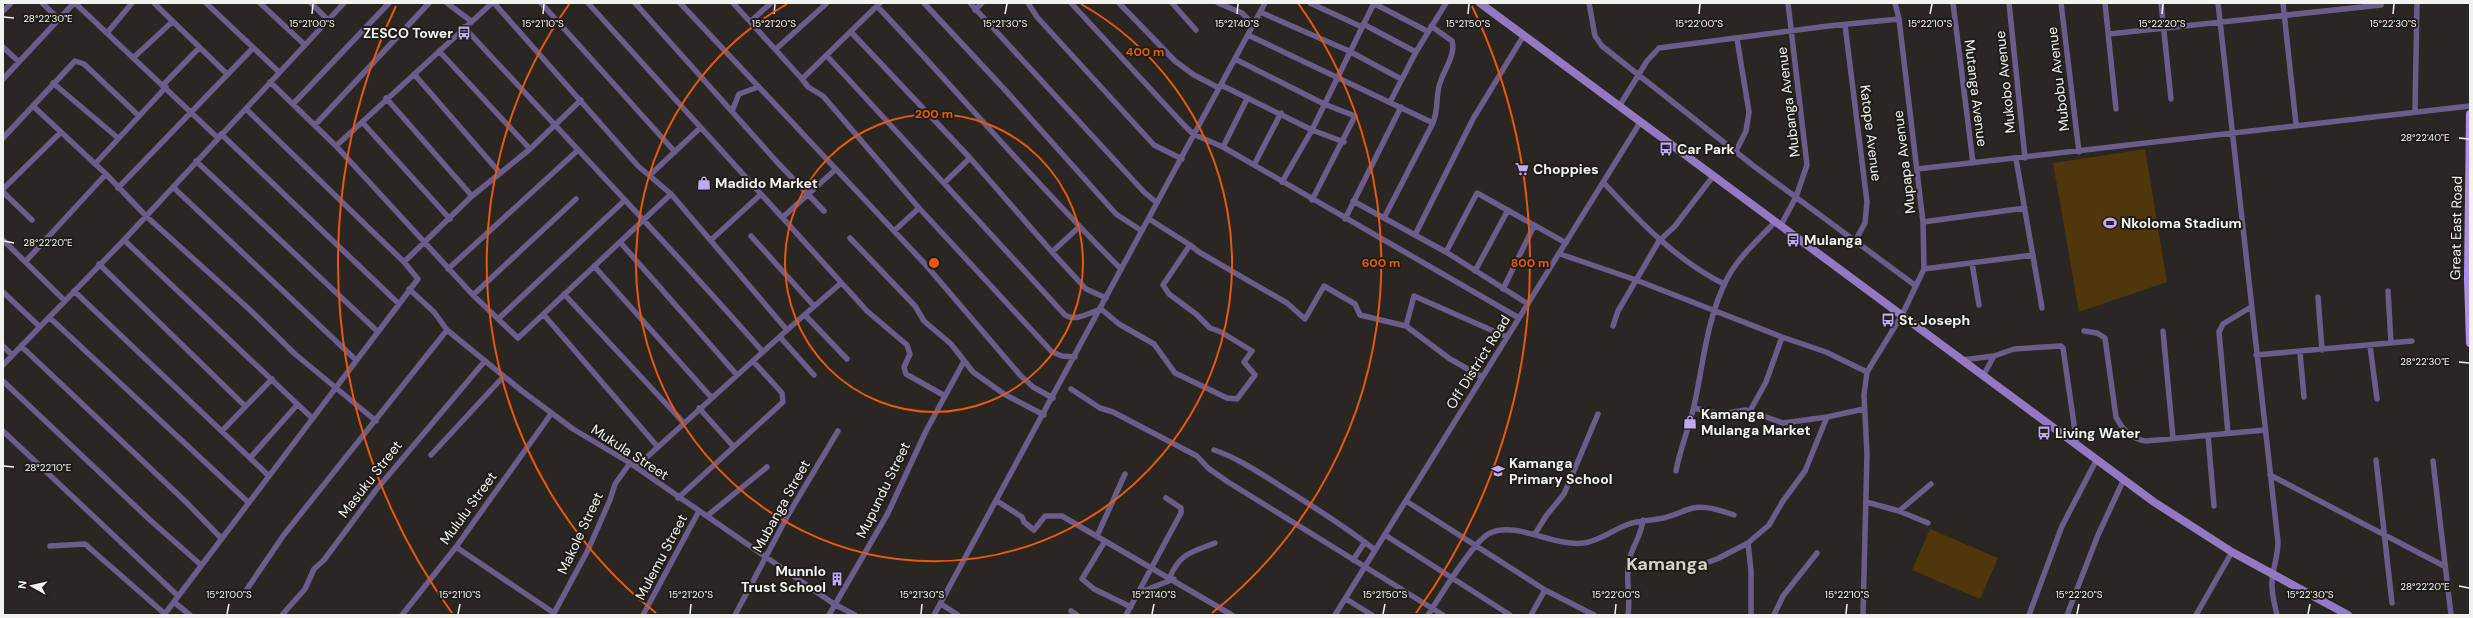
<svg xmlns="http://www.w3.org/2000/svg" width="2473" height="618" font-family="'DM Sans',sans-serif">
<rect width="100%" height="100%" fill="#2a2622"/>
<path fill="#4f360b" d="M2145,149L2167,282L2079,312L2053,163Z
M1930,529L1998,558L1980,599L1912,570Z"/>
<g fill="none" stroke-linecap="round" stroke-linejoin="round">
<path stroke="#6c5c8b" stroke-width="5.5" d="M42,3L59,19
M75,3L218,138
M154,3L227,74
M206,3L279,72
M260,3L305,45
M311,3L328,20
M447,3L471,21
M494,3L638,166L671,194
M541,3L675,152
M588,3L867,311L907,345L910,354L904,367L906,374L945,396
M635,3L777,162L824,211
M680,3L925,264L1020,375L1033,387L1053,398
M733,3L802,79L880,3
M924,3L1007,92L1116,214L1142,231
M970,3L1144,192L1157,203
M1028,3L1037,17L1154,145L1182,159
M1071,3L1183,124L1193,134L1223,147L1519,318
M1119,3L1175,61L1194,75L1219,88
M1172,3L1196,30
M1218,3L1242,13L1254,25
M1310,3L1362,27
M1373,3L1427,31
M1589,3L1595,36L1602,46L1755,167L1916,286
M1953,3L1973,163
M2009,3L2025,158
M2061,3L2079,152
M2105,3L2116,109
M2161,3L2171,99
M2218,3L2278,542C2278,553 2275,562 2273,573C2270,587 2274,602 2277,615
M2283,3L2296,124
M877,6C959,93 1036,184 1121,269
M975,10L982,3
M3,11L11,3
M1260,12L1349,51L1401,79
M751,21L771,3
M1363,24L1416,52
M1845,25L1867,202L1865,223L1855,241
M464,27C564,136 666,241 763,352
M851,32L970,158L1052,252L1079,227
M107,33L132,3
M2109,34L2381,5
M1248,35L1433,123
M3,47L19,62
M776,49L827,3
M439,51L530,149
M827,56L1065,315C1076,322 1089,313 1101,309L1119,324L1154,344L1175,373L1227,398L1237,399L1255,375L1244,362L1252,351L1221,332L1210,328L1196,314L1169,294L1163,285L1190,245
M133,58L172,22
M1235,59L1324,104L1355,116L1312,200
M414,74L500,173
M3,79L74,3
M802,79L808,87L823,96L919,208L1052,352L1062,356L1075,357
M270,82L336,146L473,295L518,338L671,194L787,330L636,467
M53,83L118,138
M163,85L199,48
M1221,85L1312,130L1344,142
M386,98L472,196
M1390,102L1416,52L1446,3
M293,104L389,3
M1620,105L1647,61L1659,48L1828,26L1899,19
M33,106L106,174L146,216L249,309L295,354L376,421
M246,109L404,262L472,196L530,149L581,100
M732,111L739,94L758,87
M2415,111L2417,3
M362,122L450,219
M315,125L429,3
M221,134L398,303
M3,138L75,61L84,64L139,116
M336,146L492,3
M1223,147L1247,99
M1736,151L1746,131L1749,112L1737,39
M2016,159L2042,308
M196,161L377,331
M95,164L166,87
M1254,165L1281,113
M1917,169L2470,106
M650,175L700,128
M1282,182L1312,130L1374,3
M944,183L970,158
M1604,183C1640,222 1676,260 1724,284
M173,187L356,360
M118,188L253,48
M3,189L60,133
M3,192L32,220
M1353,201L1446,252L1528,304
M783,217L836,169
M1384,218L1433,123C1439,108 1435,94 1441,80C1445,69 1456,53 1452,41L1431,26
M1149,219L1190,245L1199,252L1287,303L1305,319L1324,286L1355,304L1360,315L1406,326L1450,359L1482,377
M1345,219L1401,107
M1923,222L2025,208
M1781,225L1796,197L1807,165L1788,3
M894,231L919,208
M1415,235L1473,119L1524,35
M751,236L814,306
M850,238L915,306L924,321L951,344L973,372L1004,394L1044,415
M3,240L64,300
M124,240L312,418
M711,240L760,195
M620,242L737,375
M1052,252L1086,289L1106,298
M1446,252L1477,193L1566,243
M1560,254L1636,280L1782,337L1826,352L1867,372
M26,261L106,174
M1972,263L1979,305
M99,264L245,406
M594,266L711,397
M448,269L577,151
M1924,269L2033,255
M1475,271L1508,210
M409,289L434,312L447,330L522,391L573,429L630,463L834,604L855,615
M1503,289L1534,226
M74,291L269,476
M2388,291L2391,343
M3,292L40,327
M564,294L683,422
M473,295L576,199
M2318,297L2322,350
M544,315L657,446
M805,315L847,359
M49,317L249,503
M498,319L625,200
M1406,326L1414,296L1507,337
M1613,326L1618,311L1659,241L1675,226L1714,175
M787,330L841,283
M2084,331L2097,333L2105,338L2116,417C2122,429 2131,439 2146,441L2265,430
M2163,331L2173,438
M780,337L814,375
M3,346L12,355
M21,346L186,502L221,538
M2370,346L2377,399
M2300,353L2304,397
M2256,355L2412,341
M1962,360L1994,356
M3,365L124,240L344,3
M1983,376L1994,356L2014,349L2061,346L2063,348L2077,445
M3,381L150,520L201,565
M1071,389L1100,408L1113,412L1197,456L1208,468L1228,482L1443,615
M699,408L733,446
M1694,408L1721,414L1746,410L1783,423L1827,417L1864,409
M1750,411L1766,382L1782,337
M3,431L178,596
M222,431L272,379
M2228,433L2219,332L2223,324L2251,307
M2208,435L2214,506
M1214,450C1238,458 1258,472 1279,485C1312,506 1345,526 1375,550
M431,455L503,377
M250,458L297,405
M2376,460L2392,603
M2433,461L2451,615
M1676,471C1680,449 1689,428 1694,406C1703,366 1706,324 1724,285C1735,260 1758,240 1776,221
M2270,475L2444,566
M678,498L783,402L782,393L753,361
M997,501L1022,517L1024,522L1034,530L1045,516H1062L1232,615
M1406,501L1545,590L1594,615
M1866,502L1899,511L1928,523
M1899,511L1931,484
M707,516L767,467
M1535,534L1546,516L1564,494L1598,414
M1385,535L1510,615
M1097,536L1125,474
M1105,541L1082,579L1094,589L1131,607
M1748,543L1751,571V615
M50,546L85,544L165,614
M456,547L554,613
M1353,560L1365,542
M1692,568L1717,559L1748,543L1769,525L1783,501L1805,471L1827,417
M1170,577C1180,553 1192,552 1215,543
M1138,593L1174,579
M243,595L283,536L447,330
M1346,599L1372,615
M174,602L190,615
M941,604L958,615
M1071,611L1077,615
M164,615L418,279L404,262
M282,615L305,589L314,569L324,560L376,490L484,362
M402,615L456,547L551,414
M553,615L588,550L610,500L615,484L630,463
M643,615L699,511
M735,615L788,515L838,431
M829,615L888,513L926,431L963,363
M934,615L1265,3
M1126,615L1181,513V508L1166,498
M1335,615L1641,121
M1428,615C1439,598 1474,540 1490,533C1517,521 1554,547 1584,543C1600,541 1614,529 1629,524C1639,520 1648,521 1658,519C1670,518 1681,511 1693,508C1705,505 1722,511 1734,515
M1531,615L1545,590
M1628,615C1631,597 1625,579 1629,561C1632,546 1641,537 1643,520
M1774,615L1783,596L1817,553
M1863,615L1867,454L1864,395L1867,372L1902,315L1924,269L1923,222L1899,19L1895,3
M2029,615L2062,526L2097,459
M2067,615L2098,535L2124,479
M2196,615L2232,552"/>
<path stroke="#9378c4" stroke-width="8" d="M1480,3L2154,502L2232,552L2348,615"/>
<path stroke="#b18ef0" stroke-width="8" d="M2470,114L2468,279L2470,343"/>
</g>
<path fill="none" stroke="#f4f2ef" stroke-width="1.5" d="M312,14L313,4M543,14L544,4M774,14L775,4M1005,14L1007,4M1237,14L1238,4M1468,14L1469,4M1699,14L1700,4M1930,14L1932,4M2162,14L2163,4M2393,14L2394,4M4,17L14,18M2459,138L2469,139M4,241L14,243M2459,362L2469,363M4,466L14,467M2459,586L2469,588M227,614L229,604M458,614L460,604M690,614L691,604M921,614L922,604M1152,614L1154,604M1383,614L1385,604M1615,614L1616,604M1846,614L1847,604M2077,614L2079,604M2308,614L2310,604"/>
<g fill="none" stroke="#e8590c" stroke-width="2">
<circle cx="934" cy="263" r="149"/>
<path d="M1081 4A298 298 0 1 1 787 4"/>
<path d="M656 613A447 447 0 0 1 570 3M1298 3A447 447 0 0 1 1212 613"/>
<path d="M452 613A596 596 0 0 1 396 6M1472 6A596 596 0 0 1 1416 613"/>
</g>
<defs>
<g id="bus-bare" transform="scale(1.08)"><path d="M-5-6H5V4H4V6H2V4H-2V6H-4V4H-5ZM-3.5-4V0h7V-4ZM-3.5 1.2v1.5H-2V1.2ZM2 1.2v1.5H3.5V1.2Z" fill="#c1a8f3" stroke="#201d18" stroke-width="2.5" paint-order="stroke"/></g>
<g id="supermarket-bare" transform="scale(1.08)"><path d="M-6-5.5h2.5l.6 2H6L4.5 2H-2.5L-4.4-4H-6ZM-1.5 3.2a1.3 1.3 0 1 0 .1 0ZM3 3.2a1.3 1.3 0 1 0 .1 0Z" fill="#c1a8f3" stroke="#201d18" stroke-width="2.5" paint-order="stroke"/></g>
<g id="shop-bare" transform="scale(1.08)"><path d="M-5-2.5h2.3a2.7 3.5 0 0 1 5.4 0H5L5.5 6h-11ZM-1.5-2.5h3a1.5 2.3 0 0 0-3 0Z" fill="#c1a8f3" stroke="#201d18" stroke-width="2.5" paint-order="stroke"/></g>
<g id="stadium-bare" transform="scale(1.08)"><path d="M0-5a6.5 5 0 1 0 0 10a6.5 5 0 1 0 0-10ZM-3.5-1.8h7v3.6h-7Z" fill="#c1a8f3" stroke="#201d18" stroke-width="2.5" paint-order="stroke"/></g>
<g id="school-bare" transform="scale(1.08)"><path d="M0-5L7-2L0 1L-7-2ZM-4 1L0 2.5L4 1V4Q0 6-4 4Z" fill="#c1a8f3" stroke="#201d18" stroke-width="2.5" paint-order="stroke"/></g>
<g id="building-bare" transform="scale(1.08)"><path d="M-4-6H4V6H1V3H-1V6H-4ZM-2.5-4.3h1.7v1.8h-1.7ZM.8-4.3h1.7v1.8H.8ZM-2.5-1h1.7V.8h-1.7ZM.8-1h1.7V.8H.8Z" fill="#c1a8f3" stroke="#201d18" stroke-width="2.5" paint-order="stroke"/></g>
</defs>
<g fill-rule="evenodd">
<use href="#bus-bare" x="464" y="33"/>
<use href="#bus-bare" x="1666" y="149"/>
<use href="#supermarket-bare" x="1522" y="169"/>
<use href="#shop-bare" x="704" y="183"/>
<use href="#stadium-bare" x="2110" y="223"/>
<use href="#bus-bare" x="1793" y="240"/>
<use href="#bus-bare" x="1888" y="320"/>
<use href="#shop-bare" x="1690" y="422"/>
<use href="#bus-bare" x="2044" y="433"/>
<use href="#school-bare" x="1498" y="471"/>
<use href="#building-bare" x="837" y="579"/>
</g>
<g text-anchor="middle" dominant-baseline="central" stroke-width="4" stroke-linejoin="round" paint-order="stroke">
<g font-size="14" font-weight="bold" fill="#f4f2ef" stroke="#201d18" text-anchor="start">
<text x="453" y="33" text-anchor="end">ZESCO Tower</text>
<text x="1677" y="149">Car Park</text>
<text x="1533" y="169">Choppies</text>
<text x="715" y="183">Madido Market</text>
<text x="2121" y="223">Nkoloma Stadium</text>
<text x="1804" y="240">Mulanga</text>
<text x="1899" y="320">St. Joseph</text>
<text x="1701" y="414">Kamanga<tspan x="1701" dy="16">Mulanga Market</tspan></text>
<text x="2055" y="433">Living Water</text>
<text x="1509" y="463">Kamanga<tspan x="1509" dy="16">Primary School</tspan></text>
<text x="826" y="571" text-anchor="end">Munnlo<tspan x="826" dy="16">Trust School</tspan></text>
</g>
<g font-size="14" fill="#f4f2ef" stroke="#201d18">
<text transform="translate(2058 79) rotate(-97)">Mubobu Avenue</text>
<text transform="translate(2005 82) rotate(-96)">Mukobo Avenue</text>
<text transform="translate(1976 93) rotate(83)">Mutanga Avenue</text>
<text transform="translate(1788 102) rotate(-97)">Mubanga Avenue</text>
<text transform="translate(1871 133) rotate(83)">Katope Avenue</text>
<text transform="translate(1904 162) rotate(-97)">Mupapa Avenue</text>
<text transform="translate(2456 228) rotate(-89)">Great East Road</text>
<text transform="translate(1478 362) rotate(-58)">Off District Road</text>
<text transform="translate(630 452) rotate(33)">Mukula Street</text>
<text transform="translate(370 479) rotate(-52)">Masuku Street</text>
<text transform="translate(883 490) rotate(-64)">Mupundu Street</text>
<text transform="translate(781 506) rotate(-61)">Mubanga Street</text>
<text transform="translate(468 508) rotate(-54)">Mululu Street</text>
<text transform="translate(580 533) rotate(-65)">Makole Street</text>
<text transform="translate(661 557) rotate(-62)">Mulemu Street</text>
</g>
<g font-size="18" font-weight="bold" fill="#d5d0ca" stroke="#201d18">
<text x="1667" y="564">Kamanga</text>
</g>
</g>
<g font-size="10" text-anchor="middle" fill="#f4f2ef" stroke="#201d18" stroke-width="4" stroke-linejoin="round" paint-order="stroke">
<text x="48" y="22">28°22'30"E</text>
<text x="312" y="27">15°21'00"S</text>
<text x="543" y="27">15°21'10"S</text>
<text x="774" y="27">15°21'20"S</text>
<text x="1005" y="27">15°21'30"S</text>
<text x="1237" y="27">15°21'40"S</text>
<text x="1468" y="27">15°21'50"S</text>
<text x="1699" y="27">15°22'00"S</text>
<text x="1930" y="27">15°22'10"S</text>
<text x="2162" y="27">15°22'20"S</text>
<text x="2393" y="27">15°22'30"S</text>
<text x="2425" y="141">28°22'40"E</text>
<text x="48" y="246">28°22'20"E</text>
<text x="2425" y="365">28°22'30"E</text>
<text x="48" y="471">28°22'10"E</text>
<text x="2425" y="590">28°22'20"E</text>
<text x="229" y="598">15°21'00"S</text>
<text x="460" y="598">15°21'10"S</text>
<text x="691" y="598">15°21'20"S</text>
<text x="922" y="598">15°21'30"S</text>
<text x="1154" y="598">15°21'40"S</text>
<text x="1385" y="598">15°21'50"S</text>
<text x="1616" y="598">15°22'00"S</text>
<text x="1847" y="598">15°22'10"S</text>
<text x="2079" y="598">15°22'20"S</text>
<text x="2310" y="598">15°22'30"S</text>
</g>
<circle cx="934" cy="263" r="6" fill="#e8590c" stroke="#201d18" stroke-width="2"/>
<g font-size="12" text-anchor="middle" font-weight="bold" fill="#e8590c" stroke="#201d18" stroke-width="4" stroke-linejoin="round" paint-order="stroke">
<text x="1145" y="56">400 m</text>
<text x="934" y="118">200 m</text>
<text x="1381" y="267">600 m</text>
<text x="1530" y="267">800 m</text>
</g>
<rect width="2473" height="618" fill="none" stroke="#f4f2ef" stroke-width="8"/>
<g transform="translate(32 586) rotate(278)" stroke="#201d18" stroke-width="3" paint-order="stroke">
<path d="M0-3L7 15L0 10L-7 15Z" fill="#f4f2ef"/>
<text y="-6" font-size="11" font-weight="bold" text-anchor="middle" fill="#f4f2ef">N</text>
</g>
</svg>
